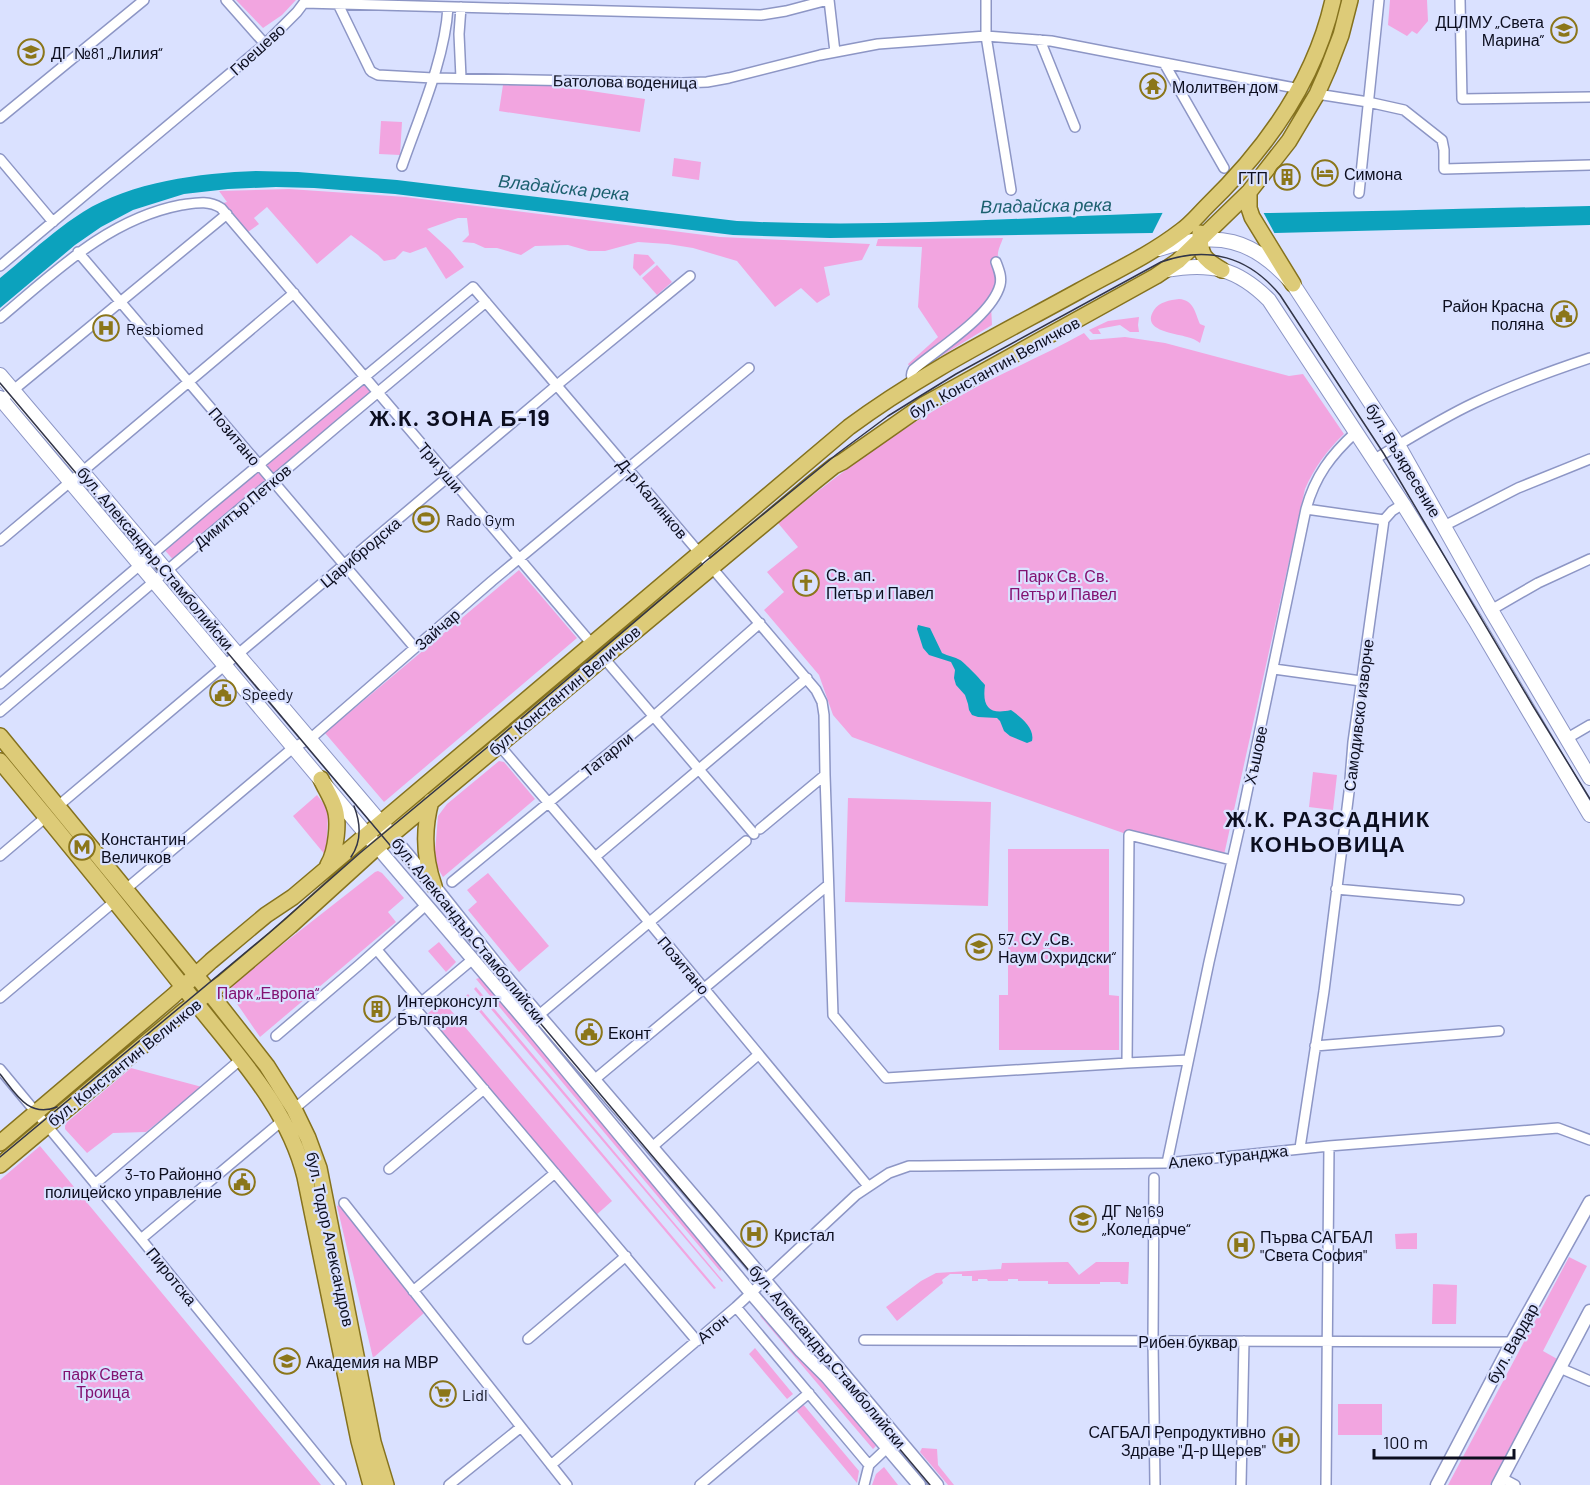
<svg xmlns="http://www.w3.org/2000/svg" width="1590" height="1485" font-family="Barlow,sans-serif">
<rect width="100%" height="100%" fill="#dae1ff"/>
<path fill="#f2a5e0" d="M236,0H296L282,15L263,28Z
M1390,0H1427L1428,21L1417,34L1412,31L1407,36L1388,25Z
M503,85L557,86L645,99L640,132L499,111Z
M381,121L402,122L400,155L379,154Z
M674,158L701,162L699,180L672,176Z
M289,189L406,197L720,237L870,244L862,260L824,267L830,295L817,303L801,288L775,307L737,261L693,248L668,244L638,242L605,251H589L568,245L535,246L521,255L497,248H485L474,243L462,242L469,235L467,218H458L427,229L450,250L464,267L446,279L426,247L410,253L403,251L395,259L384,261L378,255L351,235L317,264L267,207L254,218L259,224L248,232L223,203L227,202L219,191Z
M1003,238C1001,244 997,251 998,257C998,281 1011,284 991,306L992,325L913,373L908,364L938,337L918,307L922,247L876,246L878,239Z
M634,254L648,255L655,263L640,276L633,268Z
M657,265L672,282L657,295L642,278Z
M1179,299C1194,300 1195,313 1200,324L1205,326L1200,343C1196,340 1192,338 1187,337C1176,333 1140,331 1154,310C1159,302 1170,300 1179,299Z
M1139,317L1138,325L1139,332H1130L1120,325L1098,329L1101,334H1093L1089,330L1108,321Z
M1084,333L1090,340L1125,337L1165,343L1289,376L1303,374L1344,434C1328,449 1314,468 1305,489L1224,855L1128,831L1129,835L929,765L852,737L833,715L819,675L764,610L784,592L767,572L798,547L778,523C835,477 893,432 958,397C999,374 1043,356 1084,333Z
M364,376L378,392L176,563L162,547Z
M519,570L577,638L384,802L325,733Z
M499,761L504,762L535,799L443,877L437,867L435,852L438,816L447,804Z
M1313,772L1337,775L1333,810L1309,807Z
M317,795L327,808L328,813L326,856L293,816Z
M848,798L991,802L988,906L845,902Z
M1008,849H1109V995L1119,996V1050H999V995H1008Z
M378,871L382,873L404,898L388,912L396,922L260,1037L231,995V988L232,984L375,872Z
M488,873L549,946L519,972L468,910L477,902L467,890Z
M439,942L456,962L446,972L428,951Z
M479,978L483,980L724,1267L720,1271L476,979Z
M476,987L723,1281L722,1282L474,989Z
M468,994L716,1288L714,1289L466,996Z
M443,1001L612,1201L595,1216L426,1015Z
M131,1068L202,1087L146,1132L113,1133L87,1153L65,1129V1124Z
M40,1146L60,1170L321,1485H0V1180Z
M342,1204L424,1313L373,1358L337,1206Z
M1417,1233V1249H1396L1395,1234Z
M1569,1257L1587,1266L1543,1351L1559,1360L1525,1419L1490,1485H1448Z
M1068,1262L1079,1275L1096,1262H1129L1128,1284H1121L1120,1282H1100V1284H1048V1281H1018V1279H1008V1281H988L987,1279H978V1281H972V1276H962V1274H950L942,1280L943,1283L897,1321L886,1307L921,1281L936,1273L1001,1269L1002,1263Z
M1433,1284L1457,1285L1456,1324H1432Z
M763,1313L824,1379L876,1442V1446L873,1449L760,1316Z
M755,1348L793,1394L787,1399L749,1354Z
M802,1403L859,1471L857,1483L795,1409Z
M1338,1404H1382V1435H1338Z
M922,1448L937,1449L938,1465L954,1485H948L920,1452Z
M884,1467L898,1485H872L876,1474Z"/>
<path fill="#0ca2bd" d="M256,171L298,172L397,180L737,221C878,228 1018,218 1159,213C1194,212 1229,214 1263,213C1372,212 1481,208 1590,206V225L1275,233H1152L830,238L733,235L395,194L314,188L276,187L228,189L184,194L133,210L101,227L75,245L0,308V278C27,256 53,231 83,212C131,182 200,173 256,171Z
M918,625L930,628L942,653C948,656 955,657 960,660C964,662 982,681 985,685C982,707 989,715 1011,710C1021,717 1035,728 1032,741L1027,743L1010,736L1004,731L1000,721L997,718L978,717L972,715L969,710L968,704L965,695L956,685L954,678L955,670L951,662L929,655L923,648L917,629Z"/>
<path fill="#dae1ff" d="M1164,210H1262L1276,236H1151Z"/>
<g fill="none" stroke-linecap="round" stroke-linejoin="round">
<g stroke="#8d96c5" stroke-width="12">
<path id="minor" d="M226,0L265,44
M829,0L835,52
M986,0V36L1011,190
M1460,0L1462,99L1590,97
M304,3L761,15L786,11L828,0
M338,4L370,70L372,72L378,75L433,78L682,83L707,82L729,78L820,55L878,44L986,36L1051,41L1300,89
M461,7L459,34L461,78
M1040,40L1075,127
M1164,63L1224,168
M1317,94L1368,102L1404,110L1442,140L1444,150V169L1590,165
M0,118L144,0
M0,159L53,222
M402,166C419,117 445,59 448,7
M1359,193L1379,0
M78,252L415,648
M0,266L265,44L297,12L306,0
M0,318C55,272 108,219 181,205C196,203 208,200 221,208L591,643
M914,384C912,378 910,375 913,370C937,349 992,316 1000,285C1002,277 999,270 996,262
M0,401L227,214
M1375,459C1407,440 1440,419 1474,403C1512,385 1551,371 1590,358
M1306,509L1384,520
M1444,526L1518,488L1590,459
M0,541L294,293
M1491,610L1538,583L1590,559
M603,657L754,834
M1274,669L1361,681
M0,684L208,507L473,287L816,690L822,702L824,715L825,775L833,1015L886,1078L1127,1063L1188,1060
M0,712L340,424L486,302
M1566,739L1590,725
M499,745L595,857L868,1186
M58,806L557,385L690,276
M760,829L825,775
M0,856L46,817
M595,857L807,678
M452,882L654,716L760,623
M126,889L294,747L310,739L492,581L749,368
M1336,889L1459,900
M377,950L421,1002
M0,998L115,901
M415,1008L697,1341
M539,1015L746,841
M276,1036L359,965L425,906
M1315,1046L1499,1031
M1127,1063L1129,835L1231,860
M0,1069L141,1239L341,1485
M594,1080L828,885
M294,1109L473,959
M651,1148L758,1055
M1300,1148L1324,991L1349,792L1353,742L1384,520L1392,511L1403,504
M1167,1163L1209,962L1241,821L1306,509C1315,476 1331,455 1356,432
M389,1169L484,1089
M1154,1178L1153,1341L1155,1485
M95,1184L240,1060
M344,1203L567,1485
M141,1239L283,1120
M413,1291L555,1173
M736,1307L869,1465
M528,1339L626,1256
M864,1340L1512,1342
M1560,1368L1590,1381
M551,1465L736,1307L856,1195L889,1173L909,1166H920L1167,1163L1329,1146L1558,1128L1590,1140
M1502,1478L1515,1485
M449,1485L521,1427
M700,1485L809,1393
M864,1485L869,1465L887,1448
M1241,1485L1244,1341
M1326,1485L1329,1146"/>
</g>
<g stroke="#8d96c5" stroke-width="15">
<path id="tertiary" d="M391,835L434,886L511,983L709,1214L937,1485
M377,847L528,1024L751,1293L801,1351L827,1377L919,1485
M1437,1485L1512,1342L1590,1202
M1498,1485L1590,1311"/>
</g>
<g stroke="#8d96c5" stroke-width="16">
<path id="secondary" d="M1159,249C1217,230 1253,238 1293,284L1398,445L1491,610L1590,778
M1166,270C1210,262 1237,268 1269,300L1403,504L1475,620L1590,815
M0,375L387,830
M0,398L373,842"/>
</g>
<g stroke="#85721e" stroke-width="18">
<path id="primary" d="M1249,192V208L1252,217L1293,284
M1200,233C1200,255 1203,259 1222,270
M0,736L202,983L267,1066L294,1109L308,1138L319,1168L373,1442L386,1485
M0,761C65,839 129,918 192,998C235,1053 288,1107 305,1177L359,1441L371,1485
M321,779C325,788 331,797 334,806C340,820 336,852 328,865
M431,801C423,830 424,858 434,886
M0,1143L173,996L211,961L266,915L293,897L849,427C920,374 1001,334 1079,291C1113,272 1150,255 1181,231C1191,224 1198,215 1207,206C1266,149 1315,81 1333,0
M0,1165L185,1010L224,982L290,926L377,847L814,482L834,466L842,462L925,404L1156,276L1178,261L1249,192L1289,141L1317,94L1328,69L1341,35L1350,0"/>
</g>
<use href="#minor" stroke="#fff" stroke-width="9"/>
<use href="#tertiary" stroke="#fff" stroke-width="12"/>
<use href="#secondary" stroke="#fff" stroke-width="14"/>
<use href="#primary" stroke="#ddcb78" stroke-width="15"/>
<path stroke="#323548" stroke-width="1.5" d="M0,383L930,1485
M351,857C362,841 361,824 354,806
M0,1074C16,1094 28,1118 57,1107
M0,1157L269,933L360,853L496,740L706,561L837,454L888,416L917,398L956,374L1161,262C1208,245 1249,257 1280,295L1384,454L1533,706L1590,799"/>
</g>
<defs>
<g id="school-ring" transform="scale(1.35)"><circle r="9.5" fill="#dae1ff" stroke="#8b761a" stroke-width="1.5"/><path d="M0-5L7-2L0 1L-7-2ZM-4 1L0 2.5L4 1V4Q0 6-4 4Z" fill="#8b761a"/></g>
<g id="temple-ring" transform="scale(1.35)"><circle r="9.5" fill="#dae1ff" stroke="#8b761a" stroke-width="1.5"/><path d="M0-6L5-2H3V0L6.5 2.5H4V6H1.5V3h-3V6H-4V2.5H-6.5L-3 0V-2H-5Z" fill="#8b761a"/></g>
<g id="hotel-ring" transform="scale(1.35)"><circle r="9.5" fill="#dae1ff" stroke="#8b761a" stroke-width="1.5"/><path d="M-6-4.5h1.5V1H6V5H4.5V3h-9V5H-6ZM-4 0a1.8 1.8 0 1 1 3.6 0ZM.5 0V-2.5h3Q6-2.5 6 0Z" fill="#8b761a"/></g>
<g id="building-ring" transform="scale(1.35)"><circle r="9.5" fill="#dae1ff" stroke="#8b761a" stroke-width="1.5"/><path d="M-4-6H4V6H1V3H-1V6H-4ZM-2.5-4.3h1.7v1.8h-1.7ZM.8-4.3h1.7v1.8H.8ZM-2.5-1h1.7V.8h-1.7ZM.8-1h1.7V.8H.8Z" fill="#8b761a"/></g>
<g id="civic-ring" transform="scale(1.35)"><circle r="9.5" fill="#dae1ff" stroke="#8b761a" stroke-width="1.5"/><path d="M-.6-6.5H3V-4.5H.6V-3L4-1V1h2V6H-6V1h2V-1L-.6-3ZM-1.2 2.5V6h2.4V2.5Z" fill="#8b761a"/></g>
<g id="hospital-ring" transform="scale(1.35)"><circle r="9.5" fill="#dae1ff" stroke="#8b761a" stroke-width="1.5"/><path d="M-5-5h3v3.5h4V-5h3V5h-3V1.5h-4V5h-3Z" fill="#8b761a"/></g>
<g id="stadium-ring" transform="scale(1.35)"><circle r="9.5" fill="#dae1ff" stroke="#8b761a" stroke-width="1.5"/><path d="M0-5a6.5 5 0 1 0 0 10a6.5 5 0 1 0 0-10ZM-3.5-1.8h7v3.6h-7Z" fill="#8b761a"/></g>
<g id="church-ring" transform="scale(1.35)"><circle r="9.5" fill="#dae1ff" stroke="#8b761a" stroke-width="1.5"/><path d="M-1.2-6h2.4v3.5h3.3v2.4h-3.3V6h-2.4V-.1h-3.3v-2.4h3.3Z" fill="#8b761a"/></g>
<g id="metro-ring" transform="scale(1.35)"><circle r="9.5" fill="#dae1ff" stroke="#8b761a" stroke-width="1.5"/><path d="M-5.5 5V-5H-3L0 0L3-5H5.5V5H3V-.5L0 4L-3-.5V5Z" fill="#8b761a"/></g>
<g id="university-ring" transform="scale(1.35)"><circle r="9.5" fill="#dae1ff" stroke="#8b761a" stroke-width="1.5"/><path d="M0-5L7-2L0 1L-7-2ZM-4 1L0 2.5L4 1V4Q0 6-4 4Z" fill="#8b761a"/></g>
<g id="supermarket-ring" transform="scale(1.35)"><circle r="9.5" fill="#dae1ff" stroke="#8b761a" stroke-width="1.5"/><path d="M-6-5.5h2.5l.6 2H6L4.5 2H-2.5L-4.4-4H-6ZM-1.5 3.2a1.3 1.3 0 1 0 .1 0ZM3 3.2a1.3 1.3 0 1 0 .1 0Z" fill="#8b761a"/></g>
</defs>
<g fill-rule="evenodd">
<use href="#school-ring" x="1564" y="30"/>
<use href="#school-ring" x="31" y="52"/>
<use href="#temple-ring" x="1153" y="86"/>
<use href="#hotel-ring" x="1325" y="173"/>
<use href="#building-ring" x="1287" y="177"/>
<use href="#civic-ring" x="1564" y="314"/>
<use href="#hospital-ring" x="106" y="328"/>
<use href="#stadium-ring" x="426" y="519"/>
<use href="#church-ring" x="806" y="583"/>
<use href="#civic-ring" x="223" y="693"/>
<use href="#metro-ring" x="82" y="847"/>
<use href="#school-ring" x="979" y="947"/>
<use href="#building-ring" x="377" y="1009"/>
<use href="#civic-ring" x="589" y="1032"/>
<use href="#civic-ring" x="242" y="1182"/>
<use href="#school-ring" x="1083" y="1219"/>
<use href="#hospital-ring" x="754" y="1234"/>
<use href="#hospital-ring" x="1241" y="1245"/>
<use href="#university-ring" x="287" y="1361"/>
<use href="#supermarket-ring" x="443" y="1394"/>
<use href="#hospital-ring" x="1286" y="1440"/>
</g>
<g text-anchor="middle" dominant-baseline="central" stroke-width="4.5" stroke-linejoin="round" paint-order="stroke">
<g font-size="16" fill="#0c0e1f" stroke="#dae1ff" text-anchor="start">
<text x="1544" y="21" text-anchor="end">ДЦЛМУ „Света<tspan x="1544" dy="18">Марина”</tspan></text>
<text x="51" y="52">ДГ №81 „Лилия“</text>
<text x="1172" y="86">Молитвен дом</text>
<text x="1344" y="173">Симона</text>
<text x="1268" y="177" text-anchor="end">ГТП</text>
<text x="1544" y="305" text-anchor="end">Район Красна<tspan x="1544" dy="18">поляна</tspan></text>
<text x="126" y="328">Resbiomed</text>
<text x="446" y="519">Rado Gym</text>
<text x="826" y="574">Св. ап.<tspan x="826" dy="18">Петър и Павел</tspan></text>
<text x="242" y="693">Speedy</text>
<text x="101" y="838">Константин<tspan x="101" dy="18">Величков</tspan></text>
<text x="998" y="938">57. СУ „Св.<tspan x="998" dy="18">Наум Охридски“</tspan></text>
<text x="397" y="1000">Интерконсулт<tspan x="397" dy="18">България</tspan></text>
<text x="608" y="1032">Еконт</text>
<text x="222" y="1173" text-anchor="end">3-то Районно<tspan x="222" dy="18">полицейско управление</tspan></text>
<text x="1102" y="1210">ДГ №169<tspan x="1102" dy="18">„Коледарче“</tspan></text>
<text x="774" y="1234">Кристал</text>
<text x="1260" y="1236">Първа САГБАЛ<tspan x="1260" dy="18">"Света София"</tspan></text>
<text x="306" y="1361">Академия на МВР</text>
<text x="462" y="1394">Lidl</text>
<text x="1266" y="1431" text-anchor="end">САГБАЛ Репродуктивно<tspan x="1266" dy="18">Здраве "Д-р Щерев"</tspan></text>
</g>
<g font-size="16" fill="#0c0e1f" stroke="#dae1ff">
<text transform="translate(257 49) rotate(-42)">Гюешево</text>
<text transform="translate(625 81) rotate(1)">Батолова воденица</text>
<text transform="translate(994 367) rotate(-29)">бул. Константин Величков</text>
<text transform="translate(235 436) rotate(50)">Позитано</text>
<text transform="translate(1404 460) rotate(59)">бул. Възкресение</text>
<text transform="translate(441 467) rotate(50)">Три уши</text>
<text transform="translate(653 498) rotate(50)">Д-р Калинков</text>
<text transform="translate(242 506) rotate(-40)">Димитър Петков</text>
<text transform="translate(360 552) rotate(-40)">Царибродска</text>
<text transform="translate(156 558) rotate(50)">бул. Александър Стамболийски</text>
<text transform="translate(437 629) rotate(-41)">Зайчар</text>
<text transform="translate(564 690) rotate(-40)">бул. Константин Величков</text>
<text transform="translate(1358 715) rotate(-83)">Самодивско изворче</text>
<text transform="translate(607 754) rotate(-39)">Татарли</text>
<text transform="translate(1255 755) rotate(-78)">Хъшове</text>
<text transform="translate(469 930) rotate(51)">бул. Александър Стамболийски</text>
<text transform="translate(684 965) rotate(50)">Позитано</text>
<text transform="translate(124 1062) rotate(-39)">бул. Константин Величков</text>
<text transform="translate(1228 1156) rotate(-6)">Алеко Туранджа</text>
<text transform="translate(331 1239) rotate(78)">бул. Тодор Александров</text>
<text transform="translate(172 1276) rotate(51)">Пиротска</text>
<text transform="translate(712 1328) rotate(-41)">Атон</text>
<text x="1188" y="1341">Рибен буквар</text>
<text transform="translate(1512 1343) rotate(-61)">бул. Вардар</text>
<text transform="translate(828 1356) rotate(50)">бул. Александър Стамболийски</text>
</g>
<g font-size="16" fill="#821271" stroke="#dae1ff">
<text x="1063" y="575">Парк Св. Св.<tspan x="1063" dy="18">Петър и Павел</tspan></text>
<text x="268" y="992">Парк „Европа“</text>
<text x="103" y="1373">парк Света<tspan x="103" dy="18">Троица</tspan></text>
</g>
<g font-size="18" font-style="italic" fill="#1c606f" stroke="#dae1ff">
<text transform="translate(564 187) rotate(6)">Владайска река</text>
<text transform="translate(1046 205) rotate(-1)">Владайска река</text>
</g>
<g font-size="22" font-weight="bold" letter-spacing="1.5" fill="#0c0e1f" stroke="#dae1ff">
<text x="460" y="417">Ж.К. ЗОНА Б-19</text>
<text x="1328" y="818">Ж.К. РАЗСАДНИК<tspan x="1328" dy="25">КОНЬОВИЦА</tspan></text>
</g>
</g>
<path d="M1374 1449v9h140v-9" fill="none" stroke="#0c0e1f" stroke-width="3"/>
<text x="1383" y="1449" font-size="18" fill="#0c0e1f" stroke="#dae1ff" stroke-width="4.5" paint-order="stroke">100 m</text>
</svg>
